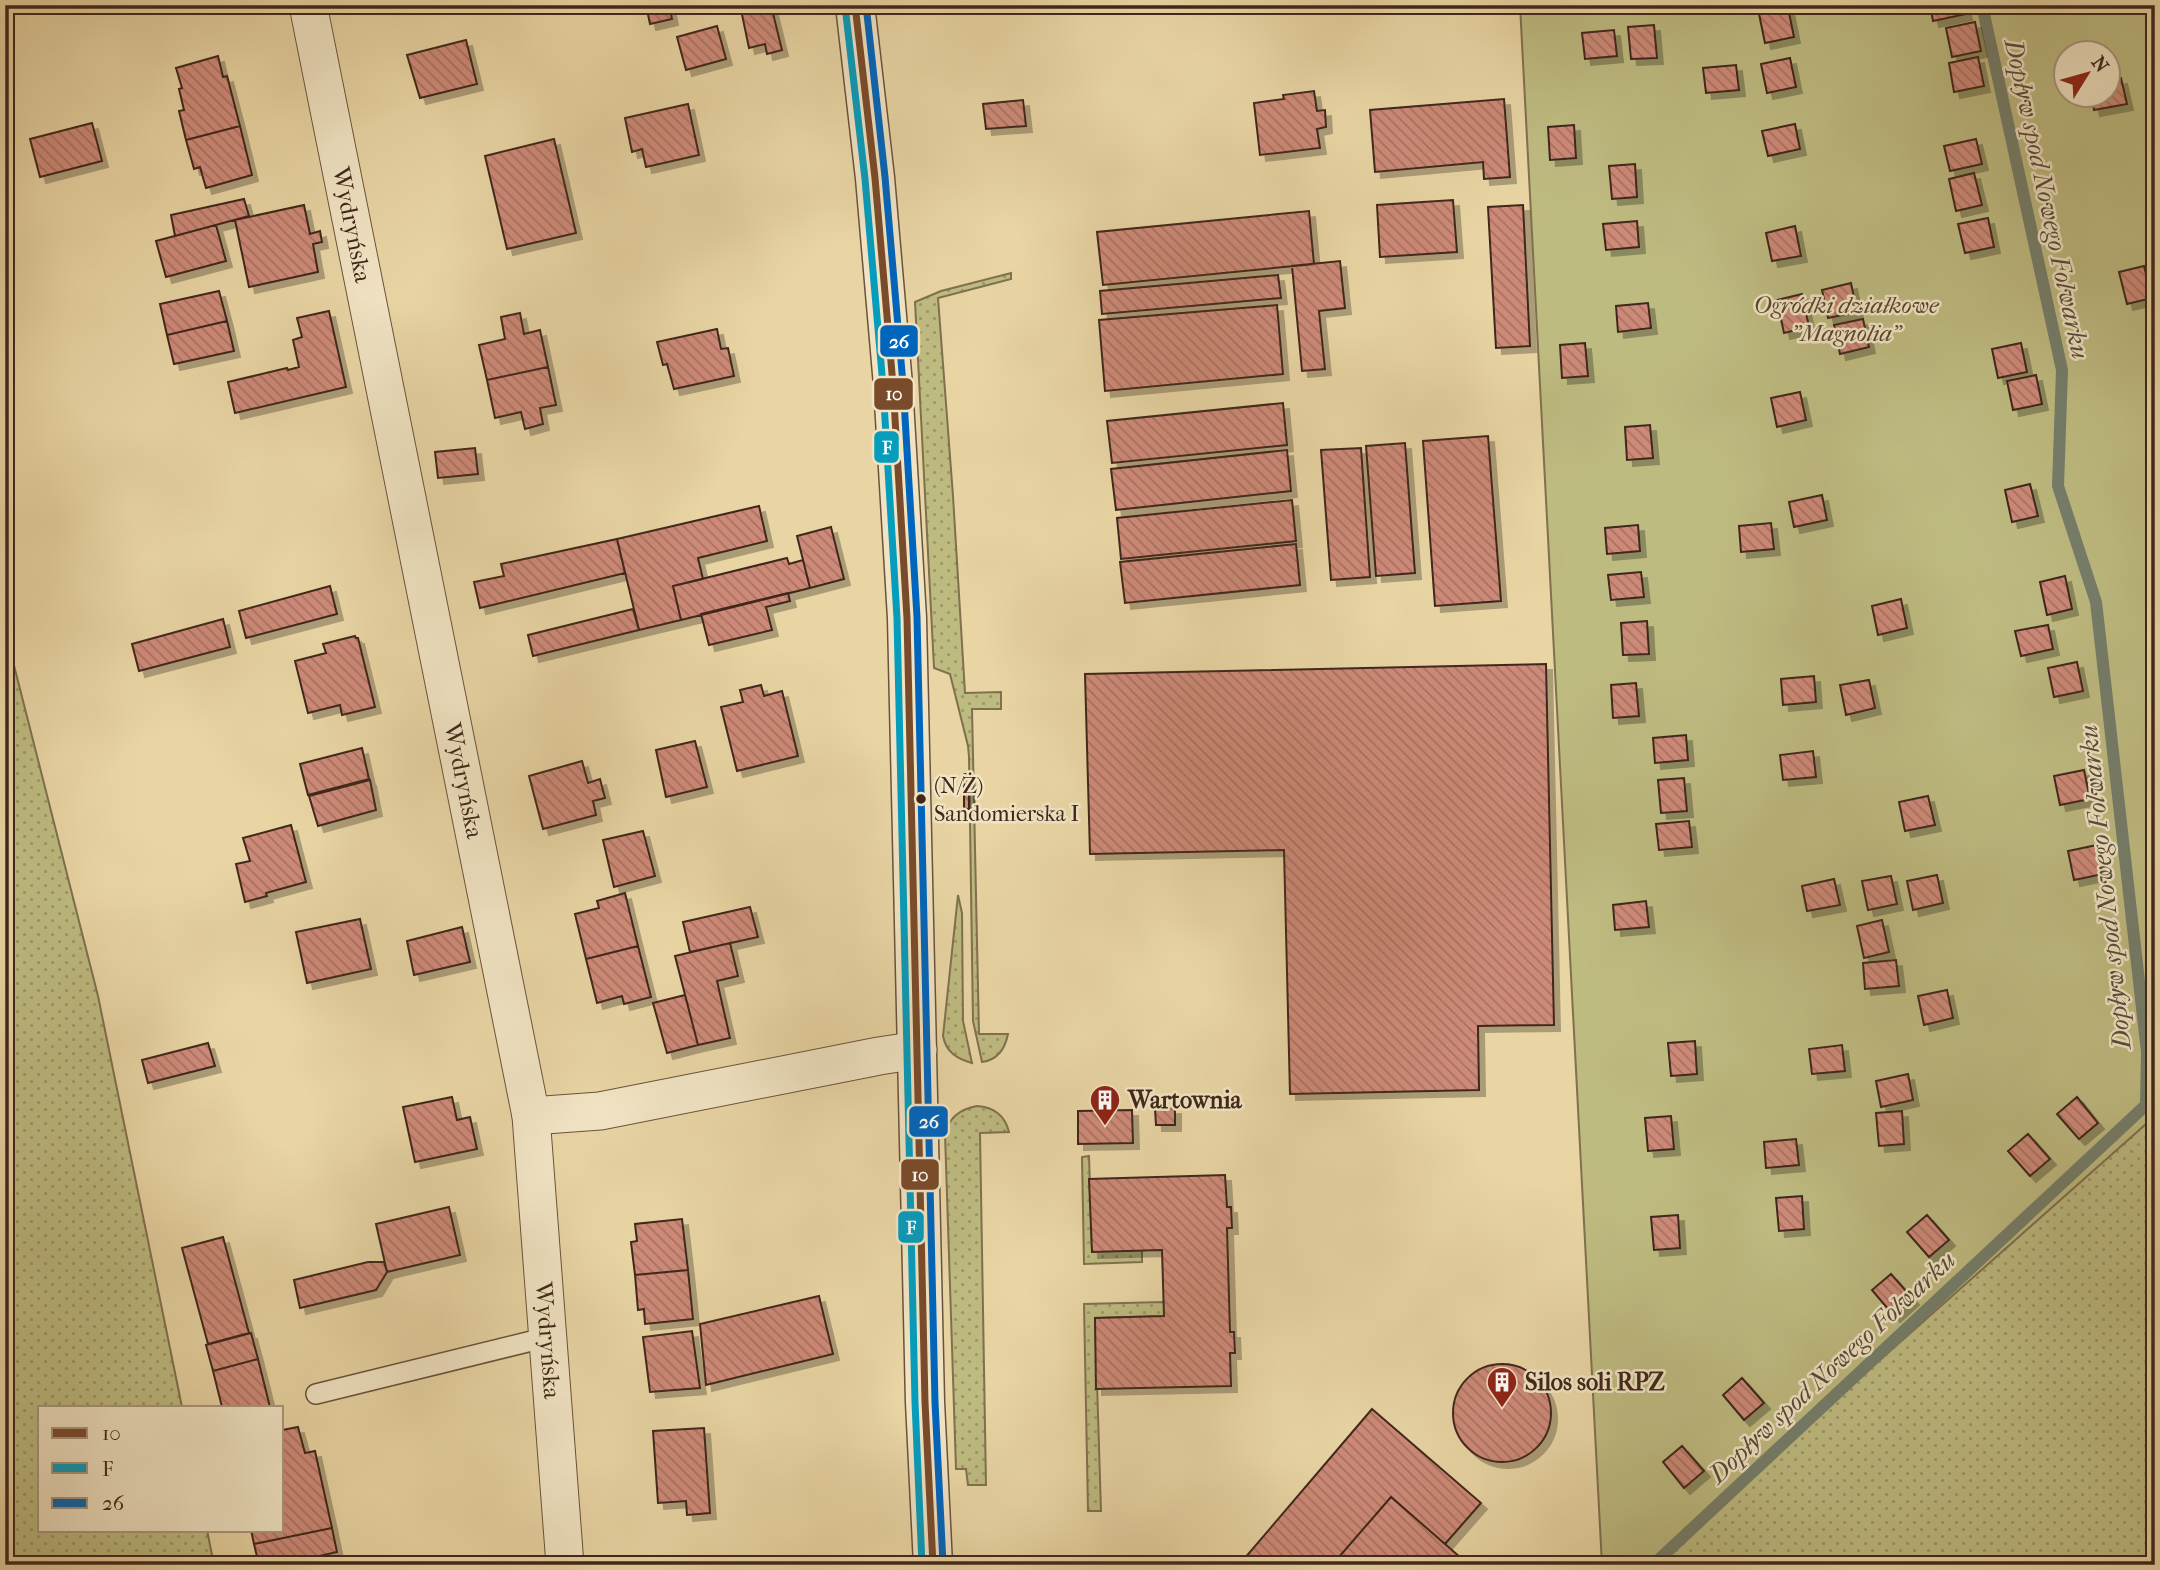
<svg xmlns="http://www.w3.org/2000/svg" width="2160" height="1570" font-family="'IM FELL French Canon',serif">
<defs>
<pattern id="grass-dots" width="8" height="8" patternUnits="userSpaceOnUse" patternTransform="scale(1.75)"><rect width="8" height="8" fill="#bebb81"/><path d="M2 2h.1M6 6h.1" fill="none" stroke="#9c9869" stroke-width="1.8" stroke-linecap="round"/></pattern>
<pattern id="building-back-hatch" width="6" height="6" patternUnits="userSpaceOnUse" patternTransform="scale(1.75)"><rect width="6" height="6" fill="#ce8a79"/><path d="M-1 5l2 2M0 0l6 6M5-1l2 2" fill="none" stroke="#a97162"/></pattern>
<filter id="shadow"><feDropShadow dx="6" dy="6" stdDeviation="0" flood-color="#0004"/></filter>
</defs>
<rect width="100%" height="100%" fill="#e9d5a4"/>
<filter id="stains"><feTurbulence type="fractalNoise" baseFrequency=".00286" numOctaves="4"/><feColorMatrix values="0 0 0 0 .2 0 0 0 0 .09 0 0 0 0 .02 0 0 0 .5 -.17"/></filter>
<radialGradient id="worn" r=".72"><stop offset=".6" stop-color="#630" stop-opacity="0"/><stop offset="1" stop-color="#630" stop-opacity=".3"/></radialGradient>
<path fill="url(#grass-dots)" stroke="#7f714e" stroke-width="2" d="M1011,273V279L938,298L953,496L965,693L1001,692V709H972L979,1034H1008C1005,1049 998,1060 982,1062L973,1021L969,757L968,746L950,674L934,668L915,302L941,291Z
M5,630L98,996L182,1407H40V1530H207L214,1565H5Z
M958,895L962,913L963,1021L972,1063C957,1059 946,1052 943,1036Z
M2155,1100V1565H1653L2146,1105Z
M977,1106C994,1107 1005,1116 1009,1132L980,1133L986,1485H968L966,1469H956L945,1134C949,1117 960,1109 977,1106Z
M1089,1156L1092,1251L1142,1250V1262L1084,1264L1082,1157Z
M1164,1302V1316L1095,1318L1101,1511H1088L1084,1304Z"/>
<path fill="#bebb81" stroke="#7f714e" stroke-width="2" fill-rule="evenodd" d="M1520,5H2155V1116L1649,1565H1602ZM2066,52H2108V94H2066Z"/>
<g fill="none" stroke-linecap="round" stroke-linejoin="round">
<path stroke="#757f6c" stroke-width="12" d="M1653,1565L2146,1105L2147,1052L2096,602L2058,486L2062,370L1982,5"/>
</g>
<path fill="url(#building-back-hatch)" stroke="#40271a" stroke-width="2" filter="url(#shadow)" d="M646,5H669L672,19L650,24Z
M740,5H771L782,50L767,54L765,44L749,48Z
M1930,5H1964L1966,14L1933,21Z
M1788,8L1794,37L1765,43L1759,14Z
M1975,22L1981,51L1952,57L1946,28Z
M1654,25L1657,58L1631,59L1628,27Z
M717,26L726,59L686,70L677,37Z
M1614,30L1617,56L1585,59L1582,33Z
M466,40L477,84L420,98L407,55Z
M218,56L223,77L227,76L240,126L186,140L179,111L184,110L179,89L182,88L176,68Z
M1978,57L1984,86L1954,92L1949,63Z
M1790,58L1796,87L1767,93L1761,64Z
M1736,65L1739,90L1706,93L1703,68Z
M2121,78L2127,104L2094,110L2091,94H2108V81Z
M1314,91L1317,111L1325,110L1326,127L1317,129L1320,148L1260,155L1254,103L1284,99L1283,95Z
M1504,99L1510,177L1484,179L1483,162L1375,172L1370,110Z
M1023,100L1026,126L986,129L983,104Z
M688,104L699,155L646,167L642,149L632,152L625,118Z
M92,123L102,161L40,177L30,139Z
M1795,124L1800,149L1768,156L1762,131Z
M1574,125L1576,158L1550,160L1548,127Z
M240,126L252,175L206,188L200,167L194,169L186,140Z
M554,139L576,233L507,249L485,156Z
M1976,139L1982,164L1950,171L1944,146Z
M1635,164L1637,197L1612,199L1609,166Z
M1974,173L1982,205L1956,211L1949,179Z
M244,199L249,216L175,236L171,215Z
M1453,200L1457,252L1380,257L1377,205Z
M304,205L310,234L320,231L322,242L313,244L318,272L249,287L235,220Z
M1523,205L1530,346L1496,348L1488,207Z
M1309,211L1314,264L1103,285L1097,232Z
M1988,218L1994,247L1965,253L1958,224Z
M1637,221L1639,247L1606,250L1603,224Z
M216,225L226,261L166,277L156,241Z
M1795,226L1801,256L1772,261L1766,233Z
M1340,261L1345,308L1319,311L1325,369L1302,371L1292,266Z
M2144,266L2152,298L2127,304L2119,272Z
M1278,275L1281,298L1102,314L1100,291Z
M1851,283L1857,312L1828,318L1822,290Z
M219,291L227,321L167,335L160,304Z
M1802,294L1809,327L1784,333L1777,300Z
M1648,303L1651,328L1618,332L1616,306Z
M1277,305L1283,374L1105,391L1099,320Z
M329,311L346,387L235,413L228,382L287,368L288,370L299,367L293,340L302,337L297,318Z
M520,313L524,334L540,330L548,367L487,380L479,345L505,339L501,317Z
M1863,319L1869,347L1840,354L1834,325Z
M227,321L234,351L174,364L167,335Z
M717,329L721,349L728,348L734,376L674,389L667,364L663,365L657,342Z
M1585,343L1588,376L1562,378L1560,345Z
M2021,343L2027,372L1998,378L1992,349Z
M548,367L556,405L540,408L543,424L525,429L521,412L495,418L487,380Z
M2036,375L2042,404L2013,410L2007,381Z
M1800,392L1806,420L1777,427L1771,398Z
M1283,403L1287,445L1112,463L1107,421Z
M1650,425L1653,458L1627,460L1625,427Z
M1488,436L1501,601L1435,606L1423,441Z
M1405,443L1415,573L1376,576L1366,446Z
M475,448L478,474L438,478L435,452Z
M1361,448L1370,577L1331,580L1321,450Z
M1287,450L1291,491L1116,510L1111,469Z
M2030,484L2038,516L2012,522L2005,490Z
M2155,489V519H2153L2146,490Z
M1822,495L1827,520L1794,527L1789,502Z
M1292,500L1296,541L1121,559L1117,518Z
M759,506L767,541L698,558L703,579L673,586L681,620L639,630L617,539Z
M1771,523L1774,549L1741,552L1739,526Z
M1638,525L1640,551L1607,554L1605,528Z
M831,527L844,579L810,588L797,536Z
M617,539L625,573L480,608L474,582L504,576L501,564Z
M1296,544L1300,585L1125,603L1120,562Z
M787,558L789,564L803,560L810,588L681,620L673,586Z
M1641,572L1644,597L1611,600L1608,575Z
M2065,576L2072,609L2047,615L2040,582Z
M330,586L337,614L246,638L239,611Z
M788,593L790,601L766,607L772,630L709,645L701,614Z
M1901,599L1907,628L1878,635L1872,606Z
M633,609L639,630L533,656L528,635Z
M223,619L230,647L139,671L132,644Z
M1647,621L1649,654L1623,655L1621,623Z
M2048,625L2053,649L2021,656L2015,631Z
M355,636L356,638H358L375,707L342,715L340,705L308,713L295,661L326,653L323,644Z
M2077,662L2083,691L2054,697L2048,668Z
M1546,664L1554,1025L1478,1026L1479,1090L1290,1094L1284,850L1090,854L1085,674Z
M1814,676L1816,702L1783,705L1781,679Z
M1869,680L1875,708L1846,715L1840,685Z
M1636,683L1639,716L1613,718L1611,685Z
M761,685L764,696L782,691L798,756L737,771L721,707L743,702L740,690Z
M1686,735L1688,760L1655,763L1653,738Z
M695,741L707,787L666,797L656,750Z
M362,748L369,779L308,795L300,764Z
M1813,751L1816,777L1783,780L1780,755Z
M582,761L588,783L600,779L605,798L593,801L596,815L543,829L529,776Z
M2084,770L2090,799L2060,805L2054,776Z
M964,774H969V809H964Z
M1684,778L1687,811L1661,813L1658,780Z
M370,780L376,810L318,826L309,796Z
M1928,796L1935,825L1905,831L1899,802Z
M1689,821L1692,847L1659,850L1656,824Z
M291,825L306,882L266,893L267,896L245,902L236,864L250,861L243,838Z
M643,831L655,876L614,887L603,840Z
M2097,845L2103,874L2074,880L2068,851Z
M1937,875L1943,903L1913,910L1907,881Z
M1891,876L1897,904L1868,910L1862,881Z
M1834,879L1840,905L1807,911L1802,886Z
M625,893L638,946L586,959L575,914L599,908L597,901Z
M1646,901L1649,927L1615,930L1613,905Z
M750,907L758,937L690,952L683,922Z
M360,919L371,969L307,983L296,932Z
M1882,920L1889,952L1864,958L1857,926Z
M462,927L470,962L414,975L407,941Z
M730,943L738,976L717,981L730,1038L698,1045L675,956Z
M638,946L651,997L624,1004L622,996L597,1003L586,959Z
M1896,960L1899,986L1865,989L1863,963Z
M1947,990L1953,1018L1924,1025L1918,996Z
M685,995L698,1045L667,1053L653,1003Z
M1695,1041L1697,1074L1671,1076L1668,1043Z
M208,1043L215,1066L148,1083L142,1060Z
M1842,1045L1845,1071L1812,1074L1809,1049Z
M1908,1074L1913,1100L1881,1107L1876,1081Z
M452,1097L457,1120L470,1117L477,1149L415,1162L403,1107Z
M2077,1097L2098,1123L2079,1139L2057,1114Z
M1175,1108V1125H1156L1155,1109Z
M1132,1110L1133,1143L1078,1144V1111Z
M1902,1111L1904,1144L1879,1146L1876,1113Z
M1671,1116L1674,1149L1648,1151L1645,1118Z
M2028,1134L2050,1159L2030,1176L2008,1151Z
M1796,1139L1799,1165L1766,1168L1764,1142Z
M1225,1175L1227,1207H1231L1232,1228H1227L1230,1332H1234L1235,1353H1230L1231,1386L1096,1389L1095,1318L1164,1316L1162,1250L1092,1252L1089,1179Z
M1802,1196L1804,1229L1779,1231L1776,1198Z
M449,1207L460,1255L387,1272L376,1224Z
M1678,1215L1680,1248L1654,1250L1651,1217Z
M1927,1215L1949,1240L1929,1257L1907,1232Z
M682,1219L688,1270L635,1275L631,1242L637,1241L635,1224Z
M223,1237L249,1333L208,1344L182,1248Z
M368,1262H384L387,1272L376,1290L300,1308L294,1280Z
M688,1270L693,1319L645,1324L644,1309L638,1310L635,1275Z
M1891,1274L1913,1299L1894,1316L1872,1290Z
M819,1296L833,1354L706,1385L700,1324Z
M692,1331L700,1388L650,1392L643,1337Z
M251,1333L258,1359L213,1371L206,1345Z
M258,1359L270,1407H222L213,1371Z
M1453 1413a49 49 0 1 1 98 0a49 49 0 1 1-98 0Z
M1742,1378L1764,1403L1744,1420L1723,1395Z
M1372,1409L1481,1503L1445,1544L1391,1497L1332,1565H1250L1244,1559Z
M298,1427L305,1453L315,1451L332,1528L254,1544L251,1530H282V1430Z
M704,1428L710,1513L687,1515L686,1501L658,1503L653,1431Z
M1682,1446L1704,1471L1684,1488L1663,1462Z
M1391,1497L1445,1544L1469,1565H1332Z
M332,1528L337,1552L315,1557L317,1565H259L254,1544Z"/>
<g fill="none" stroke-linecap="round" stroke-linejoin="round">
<g stroke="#6a523c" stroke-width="22">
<path id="service" d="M316,1394L548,1337"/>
</g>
<g stroke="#6a523c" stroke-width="39">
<g id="minor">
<path id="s1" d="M308,5L531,1116L565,1565"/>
<path d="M531,1116L600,1111L879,1056L918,1050"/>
</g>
</g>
<g stroke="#6a523c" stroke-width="41">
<path id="tertiary" d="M855,5L875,178L893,385L907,618L925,1402L933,1565"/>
</g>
<use href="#service" stroke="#f1e4c4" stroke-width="19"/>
<use href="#minor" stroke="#f1e4c4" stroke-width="37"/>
<use href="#tertiary" stroke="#f1e4c4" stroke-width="38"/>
<g stroke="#f1e4c4" stroke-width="12">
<path id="bus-1" d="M855,5L875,178L893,385L907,618L925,1402L933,1565"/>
</g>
<g stroke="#f1e4c4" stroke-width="12">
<path id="bus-2" d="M845,6L865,179L883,386L897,618L915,1402L922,1565"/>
</g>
<g stroke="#f1e4c4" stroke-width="12">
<path id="bus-3" d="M866,5L885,177L903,384L917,617L935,1402L943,1564"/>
</g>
<use href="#bus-1" stroke="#7a4b2a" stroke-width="7"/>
<use href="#bus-2" stroke="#069cbc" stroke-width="7"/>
<use href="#bus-3" stroke="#0065bd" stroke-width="7"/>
</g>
<defs>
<g id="building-pin" transform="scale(1.575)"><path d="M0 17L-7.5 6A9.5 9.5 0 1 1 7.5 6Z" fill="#8f2418" stroke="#f1e4c4"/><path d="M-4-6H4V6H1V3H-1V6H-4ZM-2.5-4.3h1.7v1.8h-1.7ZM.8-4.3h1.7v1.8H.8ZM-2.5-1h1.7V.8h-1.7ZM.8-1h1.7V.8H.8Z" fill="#fff"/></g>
</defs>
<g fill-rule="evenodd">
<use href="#building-pin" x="1105" y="1100"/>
<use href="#building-pin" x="1502" y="1382"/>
</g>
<circle fill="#40271a" stroke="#f1e4c4" stroke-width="2.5" cx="921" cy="799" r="6"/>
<g text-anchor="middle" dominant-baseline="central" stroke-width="5" stroke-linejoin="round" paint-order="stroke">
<g font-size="22" fill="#40271a" stroke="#f1e4c4" text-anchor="start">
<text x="934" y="786">(N/Ż)<tspan x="934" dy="28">Sandomierska I</tspan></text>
</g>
<g font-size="24" fill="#40271a" stroke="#f1e4c4">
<text stroke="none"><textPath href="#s1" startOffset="224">Wydryńska</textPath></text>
<text stroke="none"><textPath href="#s1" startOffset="791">Wydryńska</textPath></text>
<text stroke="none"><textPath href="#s1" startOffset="1358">Wydryńska</textPath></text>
</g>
<g font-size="24" font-style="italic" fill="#59452f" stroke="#f1e4c4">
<text x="1846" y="305">Ogródki działkowe<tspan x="1846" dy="28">"Magnolia"</tspan></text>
</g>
<g font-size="24" font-weight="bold" fill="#40271a" stroke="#f1e4c4" text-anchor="start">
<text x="1128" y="1100">Wartownia</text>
<text x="1525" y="1382">Silos soli RPZ</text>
</g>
<g font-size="26" font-style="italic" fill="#564c3c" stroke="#f1e4c4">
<text transform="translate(2047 199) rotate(78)">Dopływ spod Nowego Folwarku</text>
<text transform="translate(2105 887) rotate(-96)">Dopływ spod Nowego Folwarku</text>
<text transform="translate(1832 1367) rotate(-43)">Dopływ spod Nowego Folwarku</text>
</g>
</g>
<g stroke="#f1e4c4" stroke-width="2.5">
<rect x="879" y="324" width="40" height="34" rx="7" fill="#0065bd"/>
<rect x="873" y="377" width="41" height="34" rx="7" fill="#7a4b2a"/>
<rect x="873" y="430" width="27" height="34" rx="7" fill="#069cbc"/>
<rect x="908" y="1105" width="41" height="33" rx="7" fill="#0065bd"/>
<rect x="900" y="1158" width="40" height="33" rx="7" fill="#7a4b2a"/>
<rect x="897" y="1210" width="28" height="34" rx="7" fill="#069cbc"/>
</g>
<g font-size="19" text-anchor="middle" font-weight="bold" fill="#fff">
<text x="899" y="348">26</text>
<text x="894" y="400">10</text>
<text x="887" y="454">F</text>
<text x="929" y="1128">26</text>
<text x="920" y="1181">10</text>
<text x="911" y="1234">F</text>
</g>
<rect width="2160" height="1570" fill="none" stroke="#e9d5a4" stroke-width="28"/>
<rect x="7" y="7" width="2146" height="1556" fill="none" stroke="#40271a" stroke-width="3.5"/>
<rect x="14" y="14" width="2132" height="1542" fill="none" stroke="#40271a" stroke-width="2"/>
<rect x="38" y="1406" width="245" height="126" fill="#f1e4c4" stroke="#aa9880" stroke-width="2"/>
<rect x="52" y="1428" width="35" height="10" fill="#7a4b2a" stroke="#aa9880" stroke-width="2"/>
<text x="102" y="1440" font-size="21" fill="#40271a">10</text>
<rect x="52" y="1463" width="35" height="10" fill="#069cbc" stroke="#aa9880" stroke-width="2"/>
<text x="102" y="1476" font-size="21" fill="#40271a">F</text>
<rect x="52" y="1498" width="35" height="10" fill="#0065bd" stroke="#aa9880" stroke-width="2"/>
<text x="102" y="1510" font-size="21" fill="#40271a">26</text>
<g transform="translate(2087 74) rotate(53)"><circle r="33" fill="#f1e4c4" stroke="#aa9880" stroke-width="2"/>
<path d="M0-5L12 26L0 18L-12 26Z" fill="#8f2418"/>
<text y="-10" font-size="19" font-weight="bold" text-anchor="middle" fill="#40271a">N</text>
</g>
<rect width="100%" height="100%" filter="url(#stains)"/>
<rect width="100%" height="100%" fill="url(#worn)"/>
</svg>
